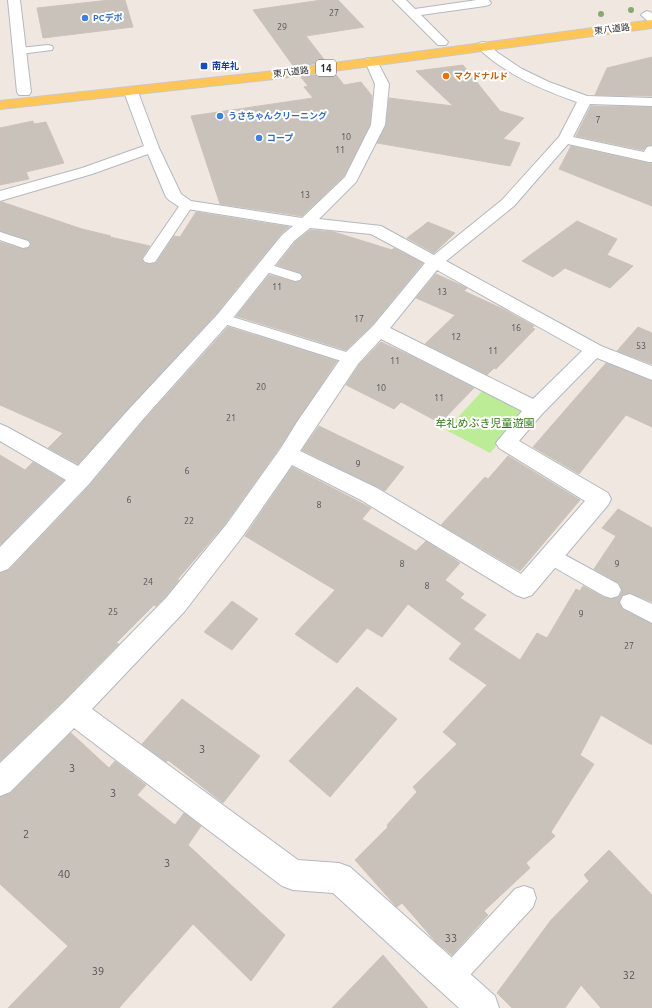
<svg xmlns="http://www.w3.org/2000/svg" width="652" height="1008" font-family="Ubuntu,'Noto Sans JP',sans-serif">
<rect width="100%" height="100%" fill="#f0e7e0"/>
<path fill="#bdec97" d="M485,388L528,410L490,453L446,430Z"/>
<path fill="#c8c2bb" stroke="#cdc3b8" d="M110,0H125L133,27L43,38L37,8Z
M322,0H338L364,27L306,36L326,62L294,67L253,10Z
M652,57V96L595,95L607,68Z
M463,65L500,111L524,118L503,139L520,143L510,166L377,143L386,125L389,98L453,106L416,71Z
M334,72L344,85L361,82L372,96L370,125L344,176L302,216L220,204L191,116L313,98L304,87L308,86L301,77Z
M591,106L652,107V145L647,146L643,150L576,136Z
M33,121L34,124L46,122L64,163L26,172L29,179L0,185V128Z
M571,146L652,164V206L559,169Z
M0,202H2L82,229L111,236L110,237L150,246L142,258L144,263L150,264L156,263L174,236L180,237L196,212L289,227L281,234L216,314L78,464L48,448L63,433L0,405V242L23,249L28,248L31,245L28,240L0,231Z
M577,221L617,239L607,255L633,266L610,288L565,268L553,277L522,261Z
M428,222L455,233L434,253L407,238Z
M310,230L334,232L392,250L394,248L423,263L372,325L346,350L236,316L269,275L295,282L301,281L303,276L300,273L277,265L295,242Z
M436,274L467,288L464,291L505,310L534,326L532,328L535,329L496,369L494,368L487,375L425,344L455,315L416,298Z
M228,327L337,361L280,447L225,524L177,580H179L165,597L156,606L154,605L116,643L119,644L63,701L0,761V573L9,570L90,485L145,419Z
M638,327L652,333V364L617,351Z
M381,342L411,356L474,388L440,423L401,402L394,409L346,385L359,365Z
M606,363L652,381V427L626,415L579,474L533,447Z
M319,426L404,467L385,491L302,450Z
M0,455L25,470L33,462L64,480L0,545Z
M508,456L580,500L520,571L441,525L485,477L488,479Z
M292,467L371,508L362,519L416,551L426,541L460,563L445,580L464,594L460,598L486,615L461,643L408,604L382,637L367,628L337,663L295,634L335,590L245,536Z
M618,509L652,528V602L630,593L623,595L619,601L622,609L652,624V745L601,715L580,755L594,764L551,832L555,836L526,863L530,868L484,911L488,915L452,955L436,942L402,903L397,907L394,904L355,860L388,827L387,825L417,792L413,787L457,744L443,732L487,685L449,659L473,629L520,660L537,633L547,638L576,589L580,591L583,586L604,597L611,599L619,597L622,591L619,583L594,569L616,536L602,528Z
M232,601L258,619L232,650L204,632Z
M357,687L397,719L330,797L289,761Z
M182,699L260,756L223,803L168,760L166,762L142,744Z
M71,733L109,768L115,761L146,785L137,795L175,825L184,813L201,826L188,845L285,935L251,981L193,924L119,1008H8L68,946L0,884V797L11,793Z
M609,850L652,895V1008H601L581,985L565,1008H512L497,993L551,920L589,881L584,875Z
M383,955L428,1008H332Z"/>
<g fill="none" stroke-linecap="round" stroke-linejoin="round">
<g stroke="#b3b8c2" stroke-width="2">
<path id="service" d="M48,45L52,46L53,48L52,50L20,54L15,51L20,48Z
M187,201L192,202L193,205L155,262L150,263L145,262L143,259L145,256L182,202Z
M0,232L28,241L30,244L28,247L23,248L0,240Z
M265,263L300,274L302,277L300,280L295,281L260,270L258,267L260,264Z
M223,314L356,355L359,359L356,363L351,364L218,322L216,319L218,316Z
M552,548L618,584L621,590L618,596L611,598L604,596L545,562L543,556L545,550Z
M630,594L652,604V623L623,608L620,602L623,596Z
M524,886L533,889L536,898L533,907L459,987L450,991L441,987L437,978L441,969L515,889Z"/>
</g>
<g stroke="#b3b8c2" stroke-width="2">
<path id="minor" d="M8,0H20L31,92L29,95H19L17,92Z
M393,0H406L415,9L477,0H489L491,3L489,5L485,6L421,15L448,42L446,45H438Z
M647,11L652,13V23L648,21L641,15L643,13Z
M483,42L487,43L498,53L522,69L549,82L587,96L652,98V106L590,104L573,137L644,152L647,147L652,146V162H649L568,144L514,206L446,261L601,346L652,366V380L597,358L542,414L519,441L608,493L611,499L608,505L532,595L524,598L516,595L361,500L292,465L242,537L184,612L92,709L298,860L339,863L350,867L495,996L499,1008H459L333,893L293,890L282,886L74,728L10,792L0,796V763L64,702L166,598L226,525L281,448L297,422L344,354L373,326L425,263L371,234L310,228L294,241L229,323L144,418L89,484L8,569L0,572V547L66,480L0,441V424L7,427L78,466L130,408L217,315L282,235L293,226L181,208L169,200L166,197L148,154L92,174L0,201V191L82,168L144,146L124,92L126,89H136L138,92L159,148L181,194L191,201L302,218L345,177L371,125L375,84L365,61L367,58H375L377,61L389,84L385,125L356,182L319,219L381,226L434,255L502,200L559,137L577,102C541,89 507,75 479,49L477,46L479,43ZM437,270L582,351L533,399L390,328ZM381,339L522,411L496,443L499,448L585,501L521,574L377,488L300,451L358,364Z"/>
</g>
<g stroke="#c9c9c9" stroke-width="2">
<path id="primary" d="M652,20V28L274,79L0,109V101L274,71Z"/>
</g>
<use href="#service" fill="#fff" fill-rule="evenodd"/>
<use href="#minor" fill="#fff" fill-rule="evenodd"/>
<use href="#primary" fill="#ffc556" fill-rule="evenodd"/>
</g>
<g fill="#88a96f">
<circle cx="631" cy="10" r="3"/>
<circle cx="601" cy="14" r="3"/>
</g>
<g fill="#3f7fe0" stroke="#fff" stroke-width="1.5">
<circle cx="85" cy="18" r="4"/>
<circle cx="220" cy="116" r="4"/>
<circle cx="259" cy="138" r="4"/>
</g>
<rect fill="#1a4fb4" stroke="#fff" stroke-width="1.5" x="200" y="62" width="8" height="8" rx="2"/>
<circle fill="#e8710a" stroke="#fff" stroke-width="1.5" cx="446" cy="76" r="4"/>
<g text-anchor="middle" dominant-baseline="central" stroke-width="4" stroke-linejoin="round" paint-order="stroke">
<g font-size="9" fill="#545351">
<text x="334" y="13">27</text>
<text x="282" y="27">29</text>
<text x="598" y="120">7</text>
<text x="346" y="137">10</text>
<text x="340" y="150">11</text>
<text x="305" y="195">13</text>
<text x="277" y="287">11</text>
<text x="442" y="292">13</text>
<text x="359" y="319">17</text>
<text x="516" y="328">16</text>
<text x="456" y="337">12</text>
<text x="641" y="346">53</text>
<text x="493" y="351">11</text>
<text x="395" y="361">11</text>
<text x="261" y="387">20</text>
<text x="381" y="388">10</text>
<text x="439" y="398">11</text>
<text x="231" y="418">21</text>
<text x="358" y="464">9</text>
<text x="187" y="471">6</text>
<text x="129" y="500">6</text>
<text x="319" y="505">8</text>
<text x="189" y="521">22</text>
<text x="402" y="564">8</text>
<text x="617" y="564">9</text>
<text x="148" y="582">24</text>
<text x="427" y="586">8</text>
<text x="113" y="612">25</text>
<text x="581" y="614">9</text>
<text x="629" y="646">27</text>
</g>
<g font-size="9" font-weight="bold" fill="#366cbe" stroke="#fff" text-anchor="start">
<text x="93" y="18">PCデポ</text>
<text x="228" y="116">うさちゃんクリーニング</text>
<text x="267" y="138">コープ</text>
</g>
<g font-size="9" fill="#2e2e2e" stroke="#fff">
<text transform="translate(612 29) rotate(-7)">東八道路</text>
<text transform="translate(291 72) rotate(-7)">東八道路</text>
</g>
<g font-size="9" font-weight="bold" fill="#164399" stroke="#fff" text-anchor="start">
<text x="212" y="66">南牟礼</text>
</g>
<g font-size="9" font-weight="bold" fill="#c56008" stroke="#fff" text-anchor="start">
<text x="454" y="76">マクドナルド</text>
</g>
<rect fill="#fff" stroke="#6d6d6d" stroke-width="1" x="316" y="60" width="20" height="16" rx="3"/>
<g font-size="10" font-weight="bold" fill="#2e2e2e">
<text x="326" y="68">14</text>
</g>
<g font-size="11" fill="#327613" stroke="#fff">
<text x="485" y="423">牟礼めぶき児童遊園</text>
</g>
<g font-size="11" fill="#545351">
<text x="202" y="749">3</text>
<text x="72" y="768">3</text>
<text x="113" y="793">3</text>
<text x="26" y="834">2</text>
<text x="167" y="863">3</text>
<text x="64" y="874">40</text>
<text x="451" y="938">33</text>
<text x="98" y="971">39</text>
<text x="629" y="975">32</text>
</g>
</g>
</svg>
